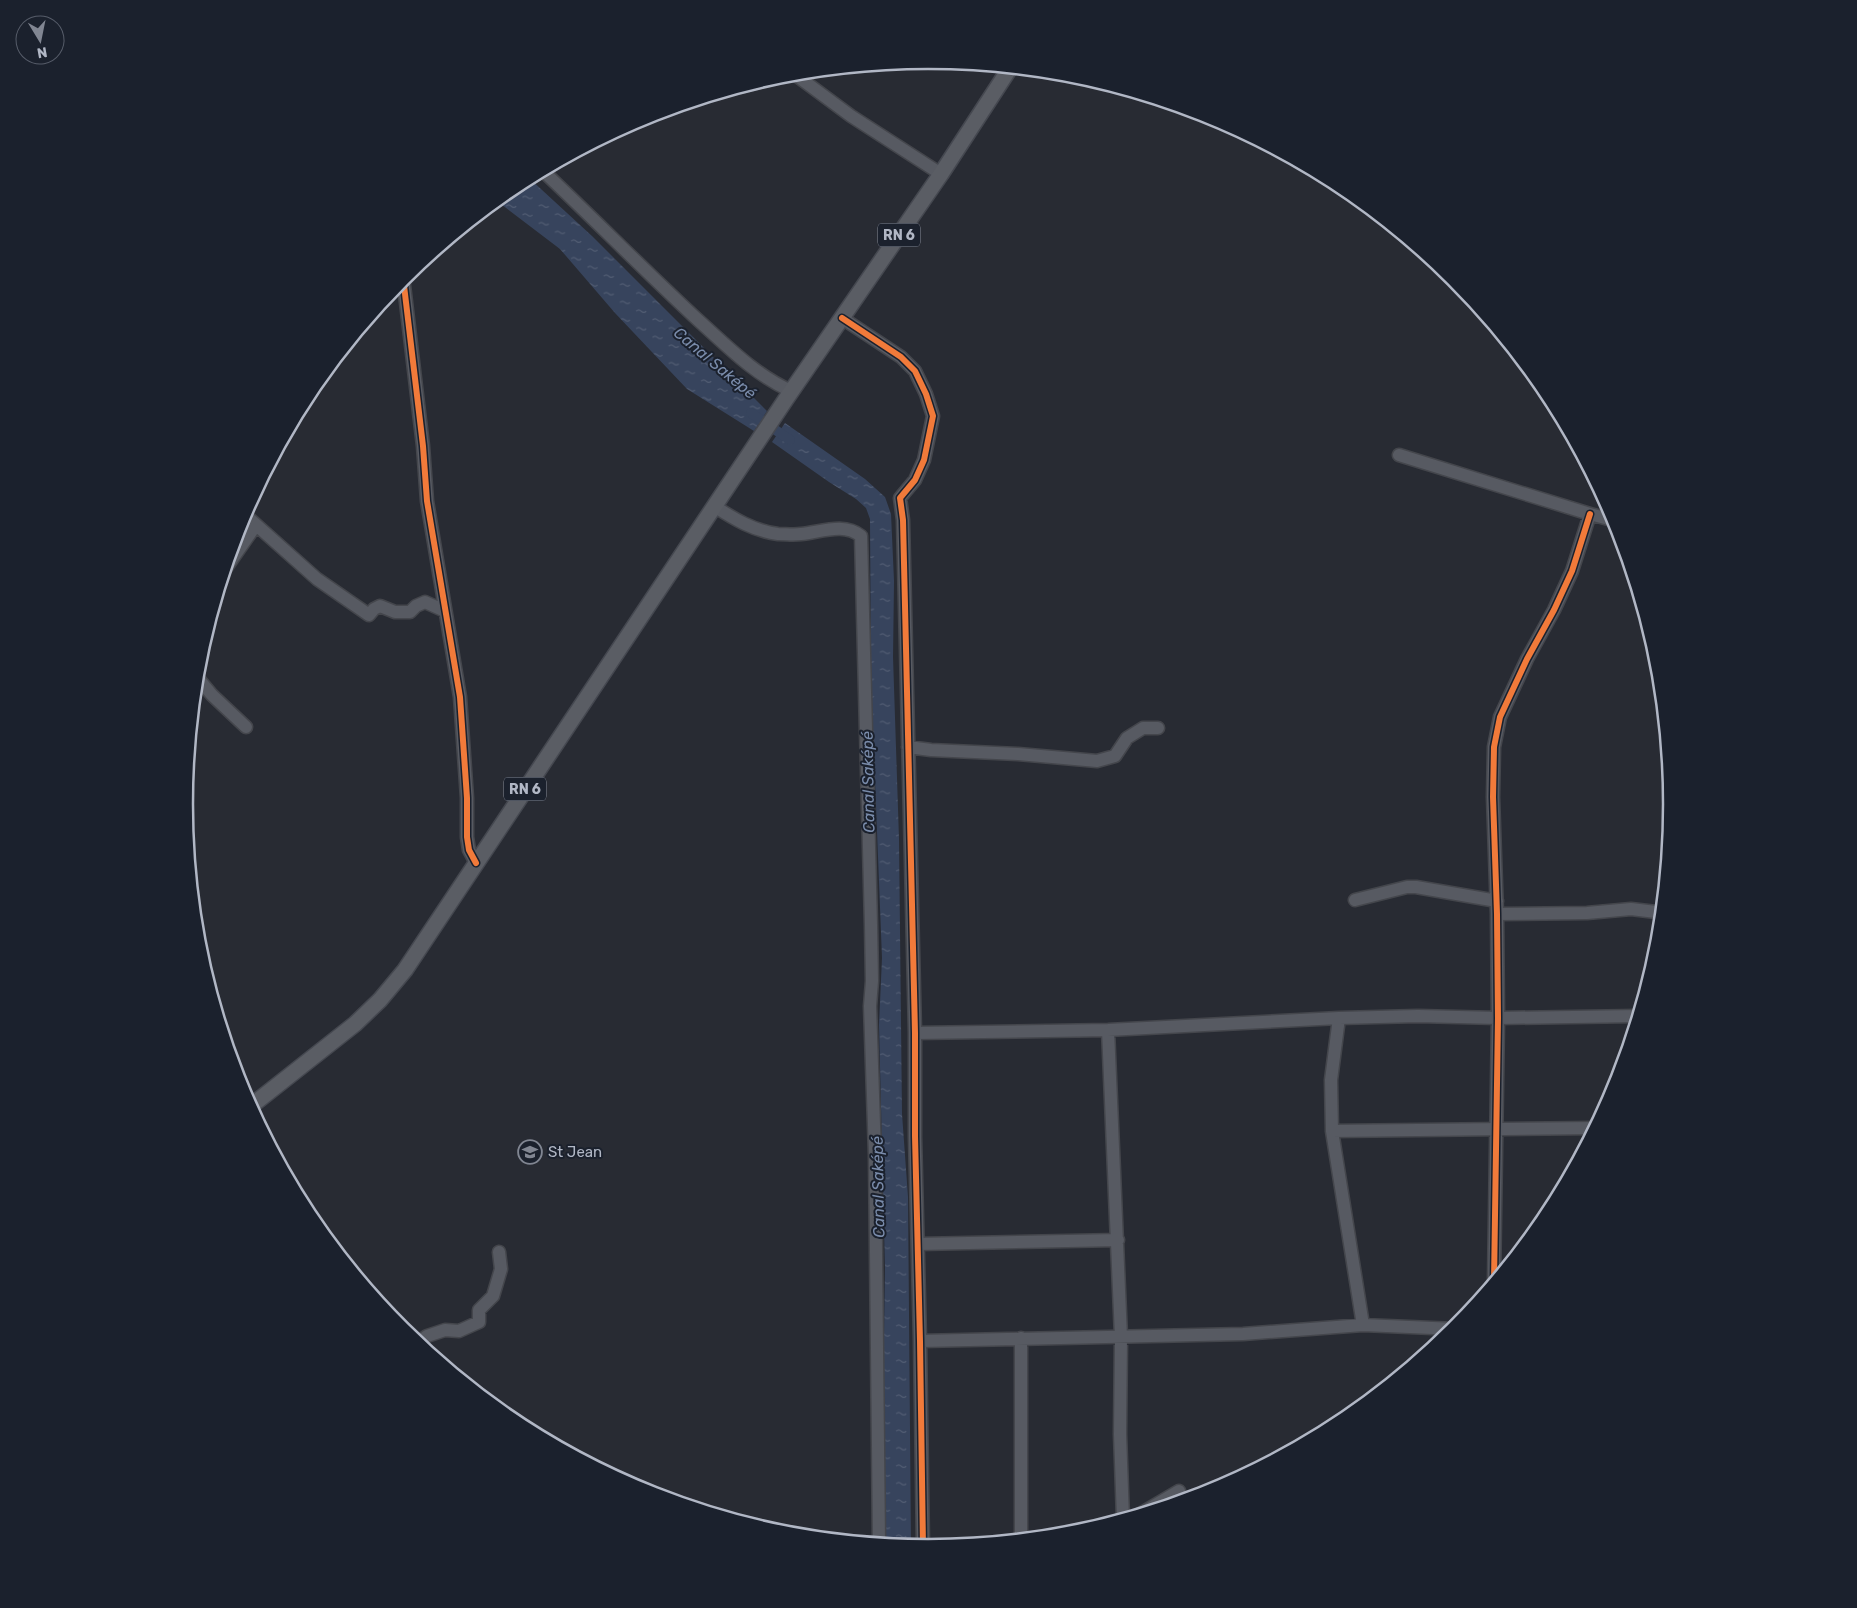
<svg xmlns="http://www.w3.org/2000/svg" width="1857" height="1608" font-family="Rubik,sans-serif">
<defs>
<pattern id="water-ripples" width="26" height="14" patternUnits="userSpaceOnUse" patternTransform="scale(1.25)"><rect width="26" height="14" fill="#37445d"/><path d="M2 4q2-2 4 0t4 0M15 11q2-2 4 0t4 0" fill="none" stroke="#525d73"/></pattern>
</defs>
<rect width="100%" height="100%" fill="#282b33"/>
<path fill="url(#water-ripples)" d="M529,178L592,236L767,411L754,431L687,389L615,313L560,249L497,201L515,185Z
M785,423L865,479L885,497L891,514L894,581L893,657L899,839L902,1114L908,1197L911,1546L886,1544L883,1402L885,1268L879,1025L882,958L871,678L870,519L866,508L856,499L829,482L772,442Z"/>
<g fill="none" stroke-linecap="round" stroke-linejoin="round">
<path stroke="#37445d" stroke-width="10" d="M751,413L790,440"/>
<g stroke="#44464c" stroke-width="15">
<path id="minor" d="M793,73L851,116L941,174
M543,171C595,220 645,271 698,320C727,346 755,375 791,391
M403,277L423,446L427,501L460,697L467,798V837L469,850L476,863
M842,318L901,357L915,371L926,394L933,416L924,460L915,480L900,498L903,520L915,1033V1136L920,1341L923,1547
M1399,455L1590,514L1616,521
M714,506C734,519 754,531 778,534C786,534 794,535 801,534C821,532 844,522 861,536L871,925L872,981L870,1006L875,1155L879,1543
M244,514L317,579L369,615L374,609L380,606L395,612H410L416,606L425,602L445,611
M226,568L256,525
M197,677L212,695L246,727
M908,747L931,750L1018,754L1097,761L1115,756L1127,738L1143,728H1158
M1355,900L1407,887H1416L1497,901
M1497,914L1587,913L1631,909L1656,912L1661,916
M1339,1018L1331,1080L1332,1131L1363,1325
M1108,1030L1121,1337L1120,1434L1123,1519
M915,1033L1108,1030L1339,1018L1418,1016L1498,1018L1638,1016
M1332,1131L1595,1128
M918,1244L1118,1240
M1494,1282L1498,1018L1497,914L1493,797L1494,747L1500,717L1527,659L1554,610L1572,571L1590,514
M1021,1338V1539
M920,1341L1243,1334L1363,1325L1456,1329
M418,1343L427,1336L445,1330L459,1331L479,1322V1310L493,1296L501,1269L499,1252
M1140,1514L1179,1491"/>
</g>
<g stroke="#454850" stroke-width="18">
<path id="major" d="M251,1106L355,1024L380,1000L405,970L786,399L941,174L1010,68"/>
</g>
<use href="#minor" stroke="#575a62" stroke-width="12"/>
<use href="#major" stroke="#5a5d64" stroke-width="15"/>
<g stroke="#1b212d" stroke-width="9">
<path id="cycleway" d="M403,277L423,446L427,501L460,697L467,798V837L469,850L476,863
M842,318L901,357L915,371L926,394L933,416L924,460L915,480L900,498L903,520L915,1033V1136L920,1341L923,1547
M1494,1282L1498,1018L1497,914L1493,797L1494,747L1500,717L1527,659L1554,610L1572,571L1590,514"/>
</g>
<use href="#cycleway" stroke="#f17a3a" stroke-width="6"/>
</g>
<defs>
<g id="school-ring" transform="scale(1.25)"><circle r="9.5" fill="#1b212d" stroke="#818692" stroke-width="1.5"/><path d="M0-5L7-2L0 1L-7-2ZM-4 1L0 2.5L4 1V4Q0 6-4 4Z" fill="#818692"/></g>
</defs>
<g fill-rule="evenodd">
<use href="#school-ring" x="530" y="1152"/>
</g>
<g text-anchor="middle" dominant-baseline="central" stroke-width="4" stroke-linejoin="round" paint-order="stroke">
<g fill="#1b212d" stroke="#848a97" stroke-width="1">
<rect x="878" y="223.5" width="42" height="23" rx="4"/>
<rect x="504" y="777.5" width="42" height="23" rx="4"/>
</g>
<g font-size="14" font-weight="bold" fill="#b1b7c5">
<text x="899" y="235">RN 6</text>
<text x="525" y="789">RN 6</text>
</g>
<g font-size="15" fill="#b1b7c5" stroke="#1b212d" text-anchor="start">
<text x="548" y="1152">St Jean</text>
</g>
<g font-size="16" font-style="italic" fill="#7a8cab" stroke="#1b212d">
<text transform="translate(715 363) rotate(40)">Canal Saképé</text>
<text transform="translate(868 782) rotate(-91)">Canal Saképé</text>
<text transform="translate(878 1187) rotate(-91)">Canal Saképé</text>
</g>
</g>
<path d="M0 0H1857V1608H0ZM193 804a735 735 0 1 1 1470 0a735 735 0 1 1-1470 0Z" fill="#1b212d" fill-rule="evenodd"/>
<path fill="none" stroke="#b1b7c5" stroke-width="2.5" d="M193 804a735 735 0 1 1 1470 0a735 735 0 1 1-1470 0Z"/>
<g transform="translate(40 40) rotate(170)"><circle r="24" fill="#1b212d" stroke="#575d6a"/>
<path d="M0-4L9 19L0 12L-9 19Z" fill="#818692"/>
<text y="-8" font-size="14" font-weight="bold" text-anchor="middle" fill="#b1b7c5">N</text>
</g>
</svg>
